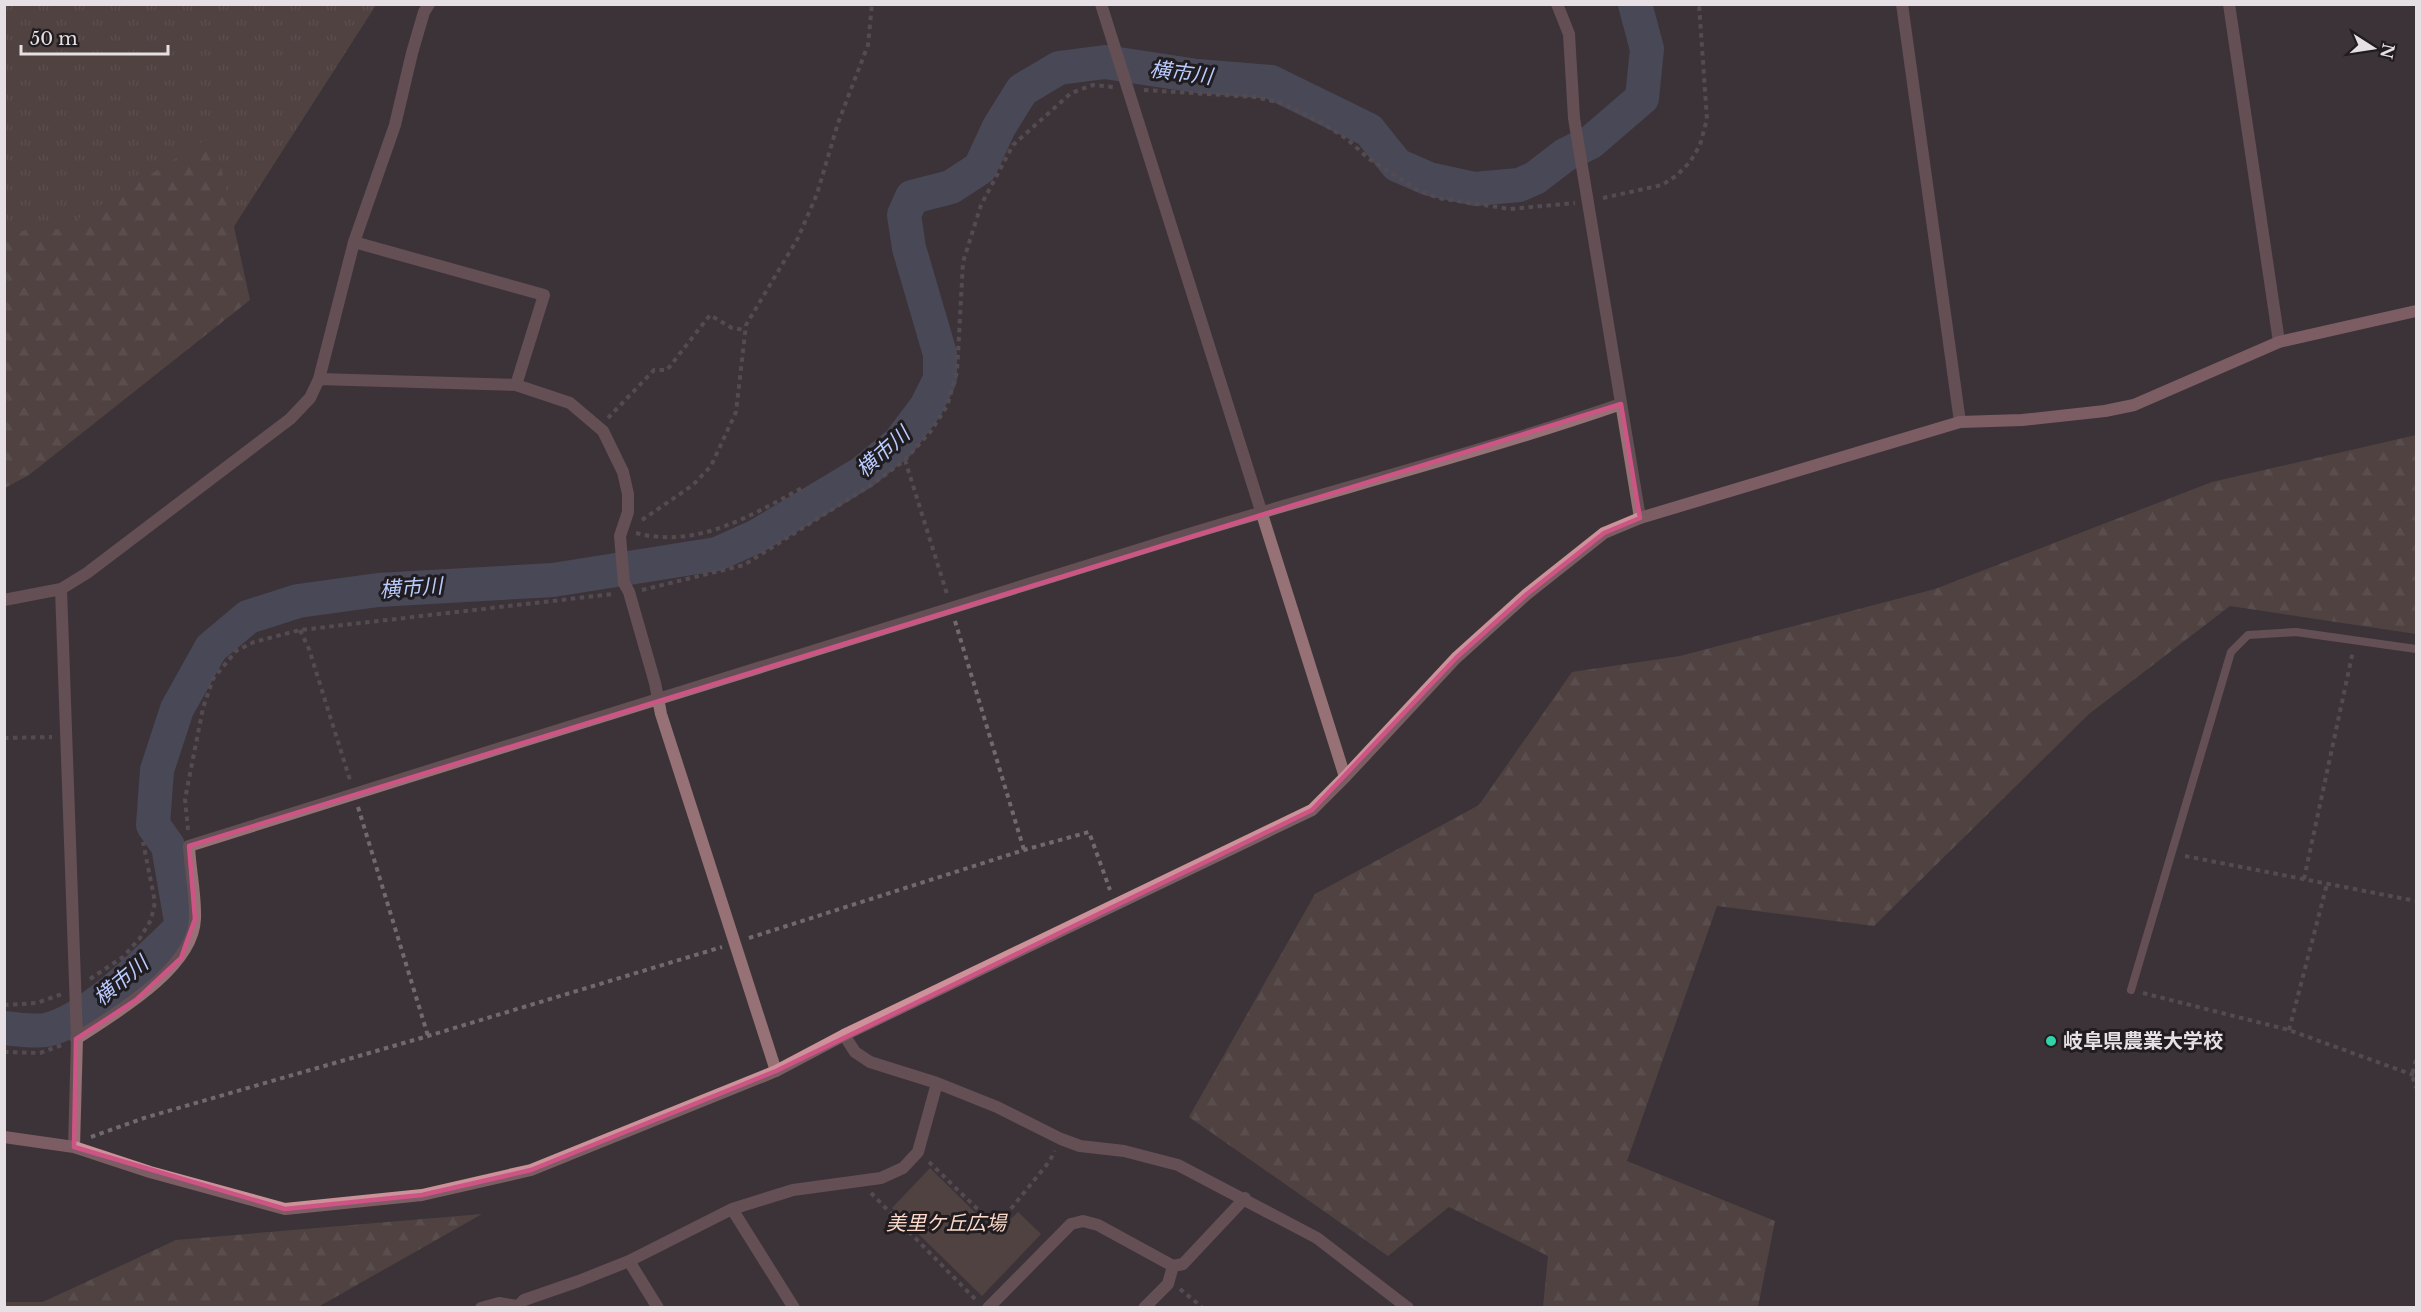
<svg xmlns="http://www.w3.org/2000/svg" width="2421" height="1312" font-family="'Libre Baskerville','Noto Sans JP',serif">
<defs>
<pattern id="grass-tufts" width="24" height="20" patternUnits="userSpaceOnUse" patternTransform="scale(1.5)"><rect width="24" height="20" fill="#67554d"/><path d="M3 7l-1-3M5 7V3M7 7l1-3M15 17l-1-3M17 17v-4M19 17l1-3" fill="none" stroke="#7d6d66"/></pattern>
<pattern id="forest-firs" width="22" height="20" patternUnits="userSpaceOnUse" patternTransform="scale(1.5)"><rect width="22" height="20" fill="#67554d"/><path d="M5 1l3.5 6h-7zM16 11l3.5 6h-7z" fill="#7d6d66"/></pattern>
</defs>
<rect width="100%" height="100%" fill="#3c3339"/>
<path fill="url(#grass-tufts)" d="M5,5H376L226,239L5,283Z"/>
<path fill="url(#forest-firs)" d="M214,135L250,300L29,475L5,488V232L62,229Z
M2416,435V634L2230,606L2089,714L1874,926L1717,906L1627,1161L1775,1221L1758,1307H1543L1548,1256L1449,1207L1388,1256L1189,1117L1315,894L1479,805L1572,672L1680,656L1935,589L2212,482Z
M482,1214L318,1307H5V1302H43L176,1240Z"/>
<path fill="#67554d" d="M930,1168L996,1233L1018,1212L1041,1234L982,1296L892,1208Z"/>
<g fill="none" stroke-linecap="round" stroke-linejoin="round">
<path stroke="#59627d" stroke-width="34" d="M4,1028C17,1029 34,1032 46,1030C89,1021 150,957 182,927L168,846L153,825L157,770L177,709L211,648L248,617L298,601L378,590L553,580L717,554L757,536L862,473L899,443L926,407L940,379V354L909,248L904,215L912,197L951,187L980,168L999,127L1022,90L1059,68L1105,62L1197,76L1271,82L1369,130L1397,165L1429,179L1475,189L1519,185L1535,178L1565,155L1591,142L1642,98L1647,49L1635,4"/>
<path stroke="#71696e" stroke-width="4" stroke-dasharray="4.5 4.5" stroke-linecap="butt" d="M1144,90L1255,97L1282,103L1322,123L1347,139L1368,158L1416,189L1438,198L1510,209L1575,203
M1603,198L1662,185L1676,176L1690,162L1700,145L1707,119L1699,4
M608,418L654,370H667L710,315L732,328L746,330
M905,460L947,594
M642,520L693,485L711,466L736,412L746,325L798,238L817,194L838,123L868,45L872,4
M636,533C697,549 750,516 802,488
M642,590L744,565L874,483L905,460L931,431L947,406L957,372L963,262L981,205L1013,145L1071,93L1093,85L1113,87
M955,621L1024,850
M300,630L309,649L350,780
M4,738L52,737
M358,807L428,1036
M188,830L185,799L203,708L213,679L236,651L254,642L300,630L613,594
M2185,856L2416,901
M2304,879L2353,651
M749,938L1024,850L1089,832L1110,890
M90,979L123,957L140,938L151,920L155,902L143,842
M2143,993L2289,1030L2416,1076
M4,1005L37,1003L62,994
M2289,1030L2327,884
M4,1052L40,1053L62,1045
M2416,1060L2412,1075L2416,1088
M91,1137L144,1118L428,1036L722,947
M929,1162L996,1227L1049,1162L1055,1151
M871,1193L977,1301
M1180,1289L1203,1308"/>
<path stroke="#967175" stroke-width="8" d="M2131,990L2231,652L2248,635L2296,632L2416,649"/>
<path stroke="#967175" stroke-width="12" d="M1101,4L1345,777
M1557,4L1569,34L1574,118L1640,518
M1902,4L1960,422
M2229,4L2279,342
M354,242L544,295L516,385
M319,379L516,385L570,403L603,431L623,472L628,494V512L620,536L624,583L629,592L655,683L661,714L776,1071
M61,589L77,1038L74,1147
M4,600L61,589L87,573L290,419L310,398L319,379L354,242L395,125L412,53L424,12L429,4
M844,1035L855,1052L870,1062L937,1083L997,1107L1061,1139L1080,1146L1124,1151L1178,1165L1317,1238L1408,1308
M76,1039C114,1014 193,969 195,919C196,895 190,870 189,846C522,741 855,637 1189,534C1333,490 1479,453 1621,404
M732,1209L794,1308
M629,1261L658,1308
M481,1308L499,1303L517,1306
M517,1308L524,1300L579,1281L629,1261L732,1209L793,1190L881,1178L903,1168L918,1152L937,1083
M988,1308L1071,1224L1083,1221L1098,1225L1173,1266L1183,1264L1245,1198
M1144,1308L1168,1284L1173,1266"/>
<path stroke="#cc9199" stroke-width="12" d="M4,1137L74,1147L150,1172L285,1209L422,1195L531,1170L776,1071L844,1035L1312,810L1345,777L1456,658L1527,594L1604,533L1640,518L1960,422L2022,420L2105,411L2134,405L2279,342L2416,311"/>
</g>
<path d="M0 0H2421V1312H0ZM1621,404L1640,518L1604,533L1527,594L1456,658L1312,810L776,1071L531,1170L422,1195L285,1209L74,1147L76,1039L136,1000L181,958L195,919L189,846Z" fill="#3c3339" fill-opacity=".55" fill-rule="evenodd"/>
<path fill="none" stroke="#cd5484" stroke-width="4.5" stroke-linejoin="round" d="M1621,404L1640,518L1604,533L1527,594L1456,658L1312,810L776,1071L531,1170L422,1195L285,1209L74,1147L76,1039L136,1000L181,958L195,919L189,846Z"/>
<circle fill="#31d4a9" stroke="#201c1f" stroke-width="2" cx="2051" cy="1041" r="6"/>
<g text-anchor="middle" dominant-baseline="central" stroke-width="6" stroke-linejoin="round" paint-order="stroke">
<g font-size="20" font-weight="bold" fill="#e6e0e4" stroke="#201c1f" text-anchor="start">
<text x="2063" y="1041">岐阜県農業大学校</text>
</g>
<g font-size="20" font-style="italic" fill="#fcd9ca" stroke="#201c1f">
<text x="946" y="1223">美里ケ丘広場</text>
</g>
<g font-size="21" font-style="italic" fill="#b9cbfe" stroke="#201c1f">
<text transform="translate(1181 73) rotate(7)">横市川</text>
<text transform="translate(883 452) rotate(-42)">横市川</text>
<text transform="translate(411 588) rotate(-4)">横市川</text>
<text transform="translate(121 981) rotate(-40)">横市川</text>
</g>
</g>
<rect width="2421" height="1312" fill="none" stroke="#e6e0e4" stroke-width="12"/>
<g transform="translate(2373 48) rotate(102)" stroke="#201c1f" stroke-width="4.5" paint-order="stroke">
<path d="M0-4.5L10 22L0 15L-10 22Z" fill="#e6e0e4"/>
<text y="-9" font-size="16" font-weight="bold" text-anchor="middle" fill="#e6e0e4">N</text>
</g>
<path d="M21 45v9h147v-9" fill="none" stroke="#e6e0e4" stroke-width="3"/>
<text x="30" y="45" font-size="18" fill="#e6e0e4" stroke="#201c1f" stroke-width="4.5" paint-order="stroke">50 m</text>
</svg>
